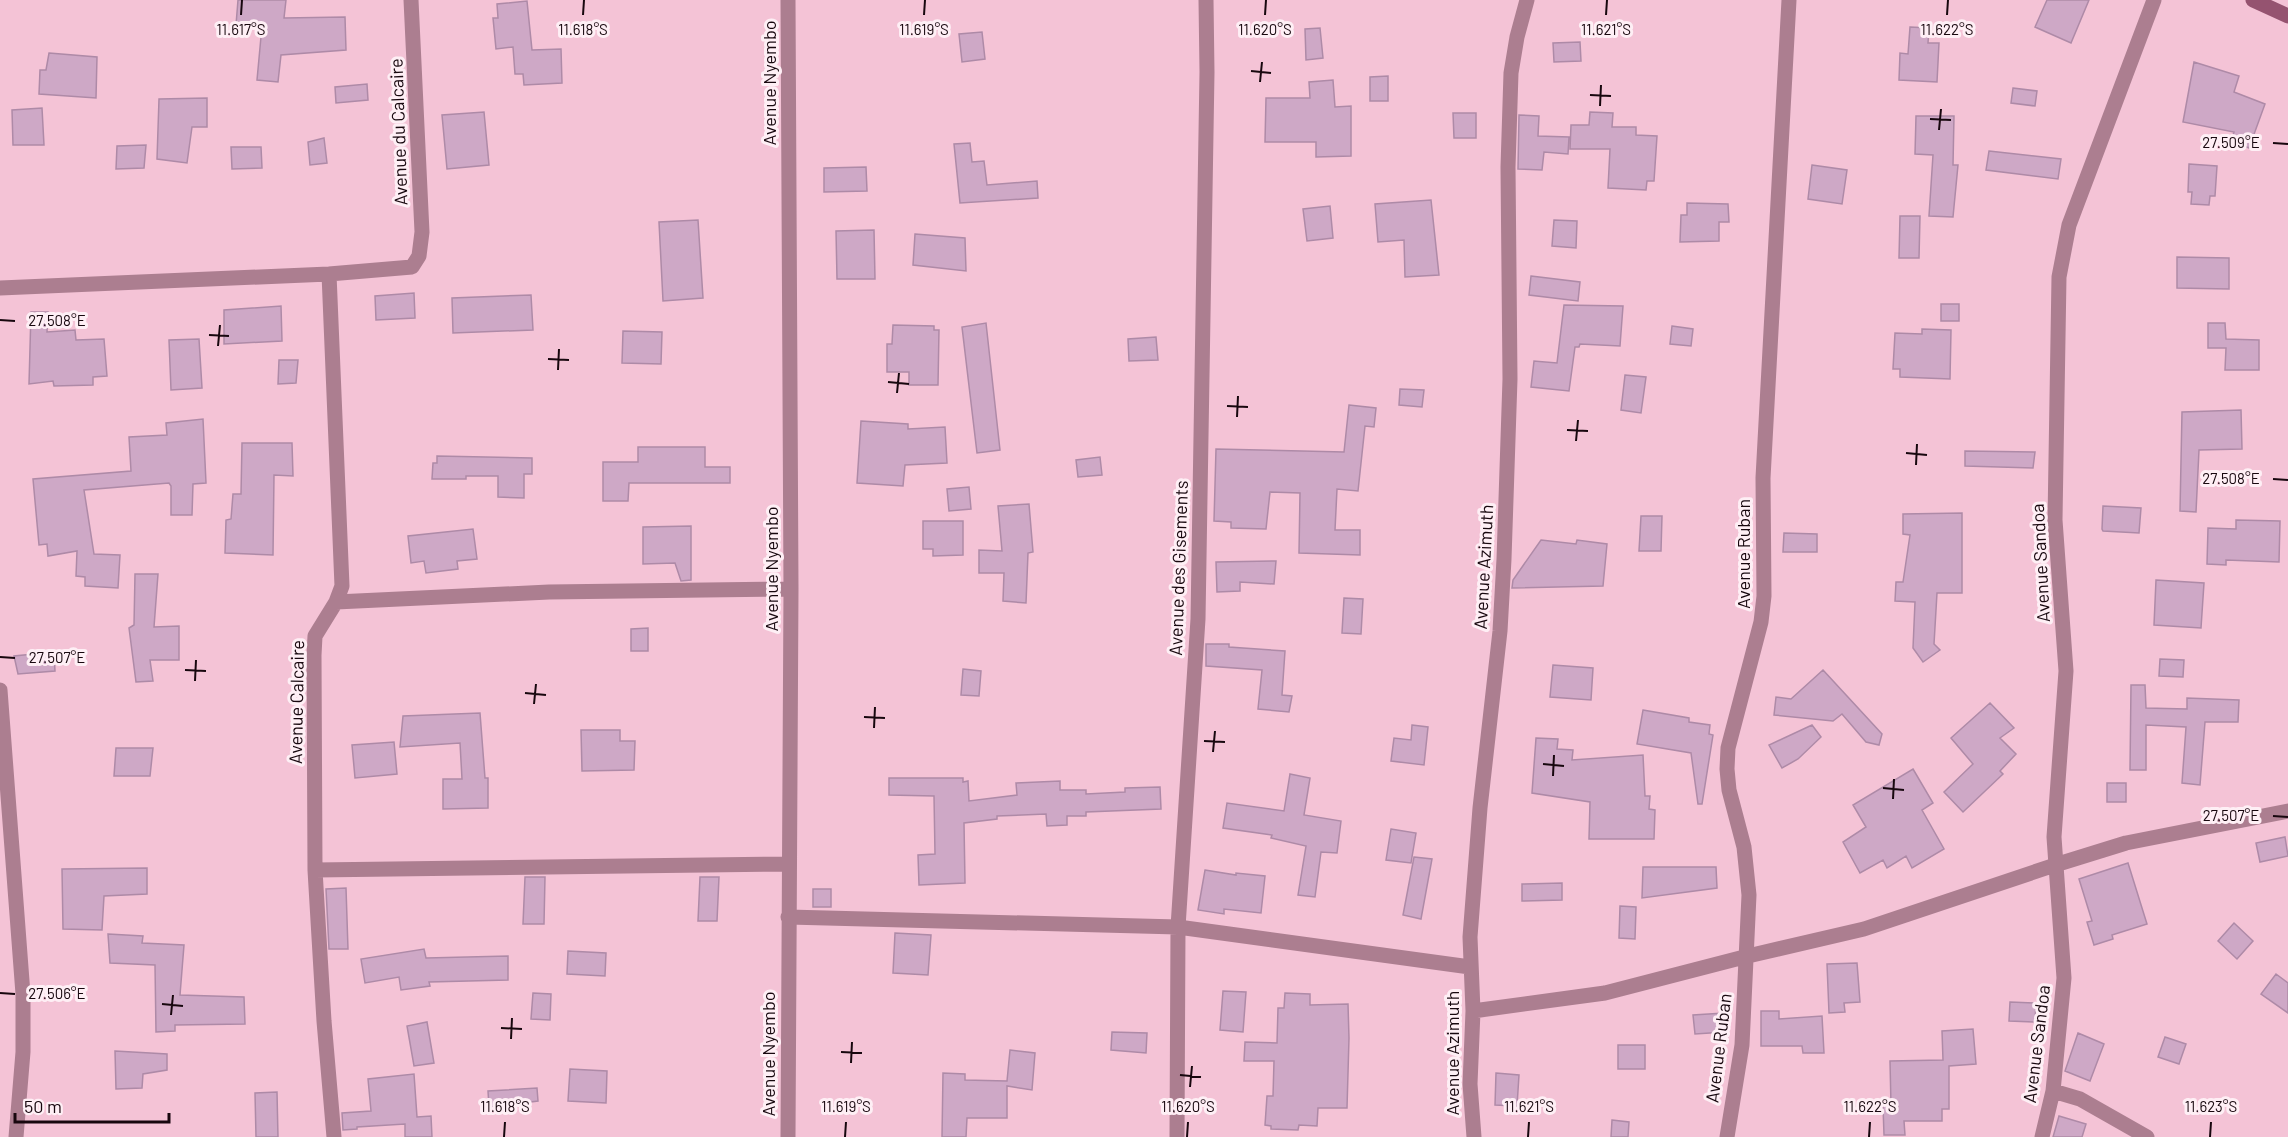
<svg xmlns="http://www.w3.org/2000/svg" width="2288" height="1137" font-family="Barlow,sans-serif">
<rect width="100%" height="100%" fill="#f4c3d6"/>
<path fill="#cea8c6" stroke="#ae8aa7" stroke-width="1.5" d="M238,0H286L284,18L345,17L346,50L281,55L278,82L257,80L262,26L236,25Z
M2047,0H2089L2071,43L2035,27Z
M527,1L532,50L561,49L562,83L524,85L523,74H515L513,47L496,49L493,18H498L497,4Z
M1910,27L1929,28L1928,43H1939L1937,82L1899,80L1900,53L1908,54Z
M1320,28L1323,58L1306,60L1305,29Z
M982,32L985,59L962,62L959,34Z
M1580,42L1581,61L1554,62L1553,43Z
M49,53L97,57L96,98L39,94L40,70H46Z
M2194,62L2239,76L2234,92L2265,104L2249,148L2231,141L2234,132L2183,122Z
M1388,76V101H1370V77Z
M1333,80L1335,107L1351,106V156L1316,157V142H1265L1266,98H1310L1309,82Z
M367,84L368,100L336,103L335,87Z
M2013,88L2037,91L2035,106L2011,103Z
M207,98V127H192L187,163L157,159L159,99Z
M42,108L44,145H13L12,110Z
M484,112L489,165L447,169L442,115Z
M1590,112L1613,113L1612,127H1636V135L1657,136L1654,181H1647L1646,190L1608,188L1610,149H1570L1571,125H1589Z
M1453,113H1476V138H1454Z
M1519,115L1539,116L1538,136L1569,137L1568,154L1544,152L1542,170L1518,169Z
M1916,116H1954L1953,165H1958L1953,217L1929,216L1933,155L1915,154Z
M324,138L327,163L310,165L308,142Z
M970,143L972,162L984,161L987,185L1037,181L1038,198L960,203L954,144Z
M146,145L144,168L116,169L117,146Z
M231,147H261L262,168L232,169Z
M1989,151L2061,159L2058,179L1986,170Z
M2189,164L2217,166L2215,196H2210L2209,205L2191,204L2192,192H2188Z
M1812,165L1847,170L1842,204L1808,199Z
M866,167L867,191L824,192V168Z
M1431,200L1439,275L1405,277L1404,240L1378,242L1375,204Z
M1687,203L1728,204L1729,222H1719V241L1680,242L1681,215H1687Z
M1330,206L1333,238L1307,241L1303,209Z
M1900,216H1920L1919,258H1899Z
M698,220L703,298L663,301L659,222Z
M1554,220L1577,221L1576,248L1552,246Z
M874,230L875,279H837L836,231Z
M915,234L965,238L966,271L913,265Z
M2177,257L2229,258V289L2177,288Z
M1531,276L1580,282L1578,301L1529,295Z
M414,293L415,318L376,320L375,296Z
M531,295L533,330L453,333L452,298Z
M1941,304H1959V321H1941Z
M1564,305L1623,306L1620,346L1580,344L1579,347H1575L1569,391L1531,387L1534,361L1557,363Z
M281,306L282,341L224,344V310Z
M31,312H48L47,332L75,330L76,340L104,339L107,376L93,377V385L54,386L53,381L29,384Z
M986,323L1000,450L977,453L962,327Z
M2208,323H2225L2226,339L2259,340V370H2225L2226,348H2208Z
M893,325L934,326V330H939L938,385H909V372H887V344H892Z
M1672,326L1693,329L1691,346L1670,344Z
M1922,329L1951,330L1950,379L1900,377V369H1893L1895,333L1922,334Z
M623,331L662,332L661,364L622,363Z
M1156,337L1158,360L1129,361L1128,339Z
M199,339L202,388L171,390L169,340Z
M279,360H298L296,383L278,384Z
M1625,375L1646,377L1641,413L1621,410Z
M1400,389L1424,390L1422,407L1399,405Z
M1349,405L1376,408L1374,427L1365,426L1358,491L1337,489L1335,530H1360V555L1299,553L1300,493L1270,492L1266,529L1231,528V522L1214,521L1216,449L1344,452Z
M2241,410L2242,449L2199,450L2196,512L2180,511L2182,412Z
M203,419L206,483L193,484L192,515H171V486L169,483L84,490L94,554L120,555L118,588L85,586V577L76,576L77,551L48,556L47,544L39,545L33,479L131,471L129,437L167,435L166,423Z
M861,421L908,424V429L945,427L947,463L905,465L903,486L857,483Z
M242,443H292L293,476L274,475L273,555L225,553L226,520L231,519L233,494H241Z
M638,447H705V467H730V483H629L628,501H603V462H638Z
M1965,451L2035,452L2033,468L1965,466Z
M437,456L532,458V474H524V498L498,497V476H466V479H432L433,463H437Z
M1100,457L1102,475L1078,477L1076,460Z
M969,487L971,509L949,511L947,489Z
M1029,504L1033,552L1028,553L1026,603L1003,601L1004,573H979V550L1002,551L998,506Z
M2103,506L2141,508L2139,533L2103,531L2102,529Z
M1962,513V593H1937L1934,644L1940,650L1923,662L1913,648L1915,602L1895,601L1896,582H1903L1910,535L1903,534V514Z
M1641,516H1662L1661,551H1639Z
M2236,520L2280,521L2279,562L2226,560V565L2207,564L2208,528L2236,529Z
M923,521H963V555L933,556V549H923Z
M691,526V580L681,581L675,563L643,564V527Z
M473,529L477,559L457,561L458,569L426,573L424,561L411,563L408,536Z
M1784,533L1817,534V552H1783Z
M1541,540L1576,544L1577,540L1607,544L1603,586L1512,588L1513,580Z
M1276,561L1274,584L1240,582V591L1217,592L1216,562Z
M135,574H158L154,627L179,626V660H150L153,681L136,682L129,628L134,625Z
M2156,580L2204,583L2201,628L2154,625Z
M1344,598L1363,599L1361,634L1342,633Z
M648,628V651H631V629Z
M1206,644H1229V647L1285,651L1282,695L1292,696L1289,712L1258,709L1262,670L1206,666Z
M54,652L55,671L18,674L14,656Z
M2160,659L2184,660L2183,677L2159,676Z
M1553,665L1593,668L1591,700L1550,697Z
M963,669L981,671L979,696L961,695Z
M1823,670L1882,734L1879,745L1866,742L1842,714L1833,721L1774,715L1776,697L1791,699Z
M2131,685H2145L2146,708L2187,709V698L2239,700L2238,722H2205L2200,785L2182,783L2186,727L2146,725V770H2130Z
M1990,703L2014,728L2000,738L2016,754L2000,771L2003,774L1963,812L1944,792L1973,764L1951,738Z
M1643,710L1689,718V722L1710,725L1709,734L1713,735L1702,804H1698L1691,753L1637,744Z
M480,713L485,778H488V808L443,809V779H462L460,743L400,747L403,716Z
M1412,725L1428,727L1424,765L1391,761L1394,738L1411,740Z
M1812,725L1821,737L1798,759L1782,768L1769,745Z
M581,730H620V741H635L634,770L582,771Z
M1536,738L1558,739L1557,749L1573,750L1572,760L1643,755L1645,796H1650L1649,809L1655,810L1654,839H1589L1590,802L1532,793Z
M394,742L397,774L355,778L352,745Z
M116,748H153L150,776H114Z
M1913,769L1933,803L1922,810L1944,849L1912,868L1906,856L1887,868L1883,860L1860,873L1843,842L1866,827L1853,805Z
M1290,774L1310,778L1304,815L1341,821L1337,853L1321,852L1315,897L1298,895L1306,846L1271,838L1272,835L1223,828L1227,803L1284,811Z
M889,778H963V782L968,781L969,801L1017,795L1016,783L1060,781V790H1086V794L1125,792V788L1160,787L1161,809L1086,812V816H1067V825L1047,826L1046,814L997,816V819L964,823L965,883L919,885L918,855L935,854L934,796L889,795Z
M2107,783H2126V802H2107Z
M1391,829L1416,833L1411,863L1386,860Z
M2285,837L2288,856L2260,862L2256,843Z
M1414,857L1432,859L1421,919L1403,915Z
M2128,863L2147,924L2112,935L2113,939L2094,945L2087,922L2092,921L2079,879Z
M1643,867H1716L1717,888L1642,898Z
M147,868V894L104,896L102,930L63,929L62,869Z
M1205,870L1236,875V873L1265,876L1261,913L1224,909V914L1198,910Z
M525,877H545L544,924H523Z
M700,877H719L717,921H698Z
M1562,883V900L1522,901V884Z
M346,888L348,949H329L326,889Z
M813,889H831V907H813Z
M1620,906L1636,907L1635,939L1619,938Z
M2234,923L2253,941L2237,959L2218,941Z
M895,933L931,935L928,975L893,973Z
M108,934L143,936L142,943L184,945L180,995L244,997L245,1024L175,1025V1031L156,1032L155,965L110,963Z
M424,949L426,958L508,956V980L429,982L430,986L401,990L399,977L365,983L361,959Z
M568,951L606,953L605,976L567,974Z
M1857,963L1860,1002L1844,1003L1845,1012L1829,1013L1827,964Z
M2276,974L2288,983V1013L2261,994Z
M1223,991L1246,992L1243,1032L1220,1030Z
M533,993L551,994L550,1020L531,1019Z
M1285,993L1310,994V1005L1348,1004L1349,1038L1347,1108H1318L1317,1126L1299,1125L1298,1130L1271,1129V1126L1265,1125L1267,1096H1273L1274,1061H1244L1245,1042L1277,1043L1278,1008H1284Z
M2010,1002L2036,1003L2035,1022L2009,1021Z
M1761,1011H1779V1019L1822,1016L1824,1053H1803L1802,1046H1761Z
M1724,1013L1725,1032L1695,1034L1693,1015Z
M427,1022L434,1063L414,1066L407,1026Z
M1973,1029L1976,1064L1949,1066V1109H1942V1121H1904L1905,1135H1884L1883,1106H1891L1890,1061L1943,1060L1942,1031Z
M1112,1032L1147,1033L1146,1053L1111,1050Z
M2078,1033L2104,1044L2090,1081L2065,1071Z
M2165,1037L2186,1044L2179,1064L2158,1057Z
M1618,1045H1645V1069H1618Z
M1010,1050L1035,1053L1032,1090L1007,1086V1118H967L966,1137H942L943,1073L965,1074V1080L1007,1081Z
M115,1051L167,1054V1070L143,1074L142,1088L116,1089Z
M570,1069L607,1071L606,1103L568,1101Z
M1496,1073L1519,1075L1517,1106L1495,1105Z
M414,1074L417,1117L431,1116L432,1137H405V1124L357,1127V1129L343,1130L342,1113L371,1111L368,1079Z
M537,1088L538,1101L489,1107L488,1091Z
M277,1092L278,1137H256L255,1093Z
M2059,1116L2086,1124L2082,1137H2053Z
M1612,1120L1629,1122L1628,1137H1611Z"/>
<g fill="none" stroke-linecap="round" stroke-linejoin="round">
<path stroke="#ac7e90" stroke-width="15" d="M329,274L342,586L336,602L315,636L314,655L315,870L324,1021L334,1137
M0,288L329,274L412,267L419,256L422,232L411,0
M336,602L549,592L791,589
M0,690L23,994V1052L16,1137
M315,870L789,864
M788,917L1178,927L1470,967
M1473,1011L1605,993L1748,956L1864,929L2055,865L2126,843L2288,811
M2053,1091L2080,1099L2147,1137
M788,1137L791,589L788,0
M1177,1137L1178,927L1198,619L1207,72L1206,0
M1474,1137L1470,1084L1473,1011L1470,937L1480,808L1500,631L1504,559L1510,379L1508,167L1511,73L1517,37L1527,0
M1727,1137L1742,1045L1749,895L1744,847L1729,790L1727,769L1728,748L1761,622L1764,596L1763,478L1789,0
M2042,1137L2053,1091L2064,978L2054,837L2066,671L2055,520L2059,277L2069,225L2154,0"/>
<path stroke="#955370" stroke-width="15" d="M2253,0L2288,16"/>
</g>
<path fill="none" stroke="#17070e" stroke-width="2" d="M241,15L242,0M583,15L584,0M924,15L925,0M1265,15L1266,0M1606,15L1607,0M1947,15L1948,0M1251,71L1271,73M1260,82L1262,62M1590,95L1611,96M1600,106L1601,85M1930,119L1951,120M1939,130L1941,109M2273,143L2288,144M0,320L15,321M209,335L229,336M218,346L220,325M548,359L569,360M558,370L559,349M888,382L909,384M897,393L899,373M1227,406L1248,407M1237,417L1238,396M1567,430L1588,431M1576,441L1578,420M1906,453L1927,455M1916,465L1917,444M2273,479L2288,480M0,657L15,658M185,670L206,671M195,681L196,660M525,693L546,695M534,704L536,684M864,717L885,718M874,728L875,707M1204,741L1225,742M1213,752L1215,731M1543,764L1564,766M1553,776L1554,755M1883,788L1904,790M1893,799L1894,779M2273,816L2288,817M0,993L15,994M162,1004L183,1006M171,1015L173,995M501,1028L522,1029M511,1039L512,1018M841,1052L862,1053M851,1063L852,1042M1180,1075L1201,1077M1190,1087L1192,1066M504,1137L505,1122M845,1137L846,1122M1187,1137L1188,1122M1528,1137L1529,1122M1869,1137L1870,1122M2210,1137L2211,1122"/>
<g text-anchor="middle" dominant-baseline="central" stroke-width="6" stroke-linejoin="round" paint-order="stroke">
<g font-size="18" fill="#17070e" stroke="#feeff5">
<text transform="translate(769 83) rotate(-90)">Avenue Nyembo</text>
<text transform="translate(398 132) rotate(-92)">Avenue du Calcaire</text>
<text transform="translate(1743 554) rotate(-90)">Avenue Ruban</text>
<text transform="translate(2040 563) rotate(-93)">Avenue Sandoa</text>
<text transform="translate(1483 567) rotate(-87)">Avenue Azimuth</text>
<text transform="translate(1178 568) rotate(-88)">Avenue des Gisements</text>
<text transform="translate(771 569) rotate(-90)">Avenue Nyembo</text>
<text transform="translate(296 702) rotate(-89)">Avenue Calcaire</text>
<text transform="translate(2036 1044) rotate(-83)">Avenue Sandoa</text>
<text transform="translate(1718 1048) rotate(-83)">Avenue Ruban</text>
<text transform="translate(1452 1053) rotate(-90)">Avenue Azimuth</text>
<text transform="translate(768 1054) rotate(-90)">Avenue Nyembo</text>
</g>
</g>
<g font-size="15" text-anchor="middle" fill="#17070e" stroke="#feeff5" stroke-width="6" stroke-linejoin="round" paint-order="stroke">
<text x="241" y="35">11.617°S</text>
<text x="583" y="35">11.618°S</text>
<text x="924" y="35">11.619°S</text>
<text x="1265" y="35">11.620°S</text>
<text x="1606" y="35">11.621°S</text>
<text x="1947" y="35">11.622°S</text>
<text x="2231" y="148">27.509°E</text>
<text x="57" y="326">27.508°E</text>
<text x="2231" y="484">27.508°E</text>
<text x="57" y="663">27.507°E</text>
<text x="2231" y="821">27.507°E</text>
<text x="57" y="999">27.506°E</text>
<text x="505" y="1112">11.618°S</text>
<text x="846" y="1112">11.619°S</text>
<text x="1188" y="1112">11.620°S</text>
<text x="1529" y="1112">11.621°S</text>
<text x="1870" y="1112">11.622°S</text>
<text x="2211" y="1112">11.623°S</text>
</g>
<path d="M15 1113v9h154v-9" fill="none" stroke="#17070e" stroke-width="3"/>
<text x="24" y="1113" font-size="18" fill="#17070e" stroke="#feeff5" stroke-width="4.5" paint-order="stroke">50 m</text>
</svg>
